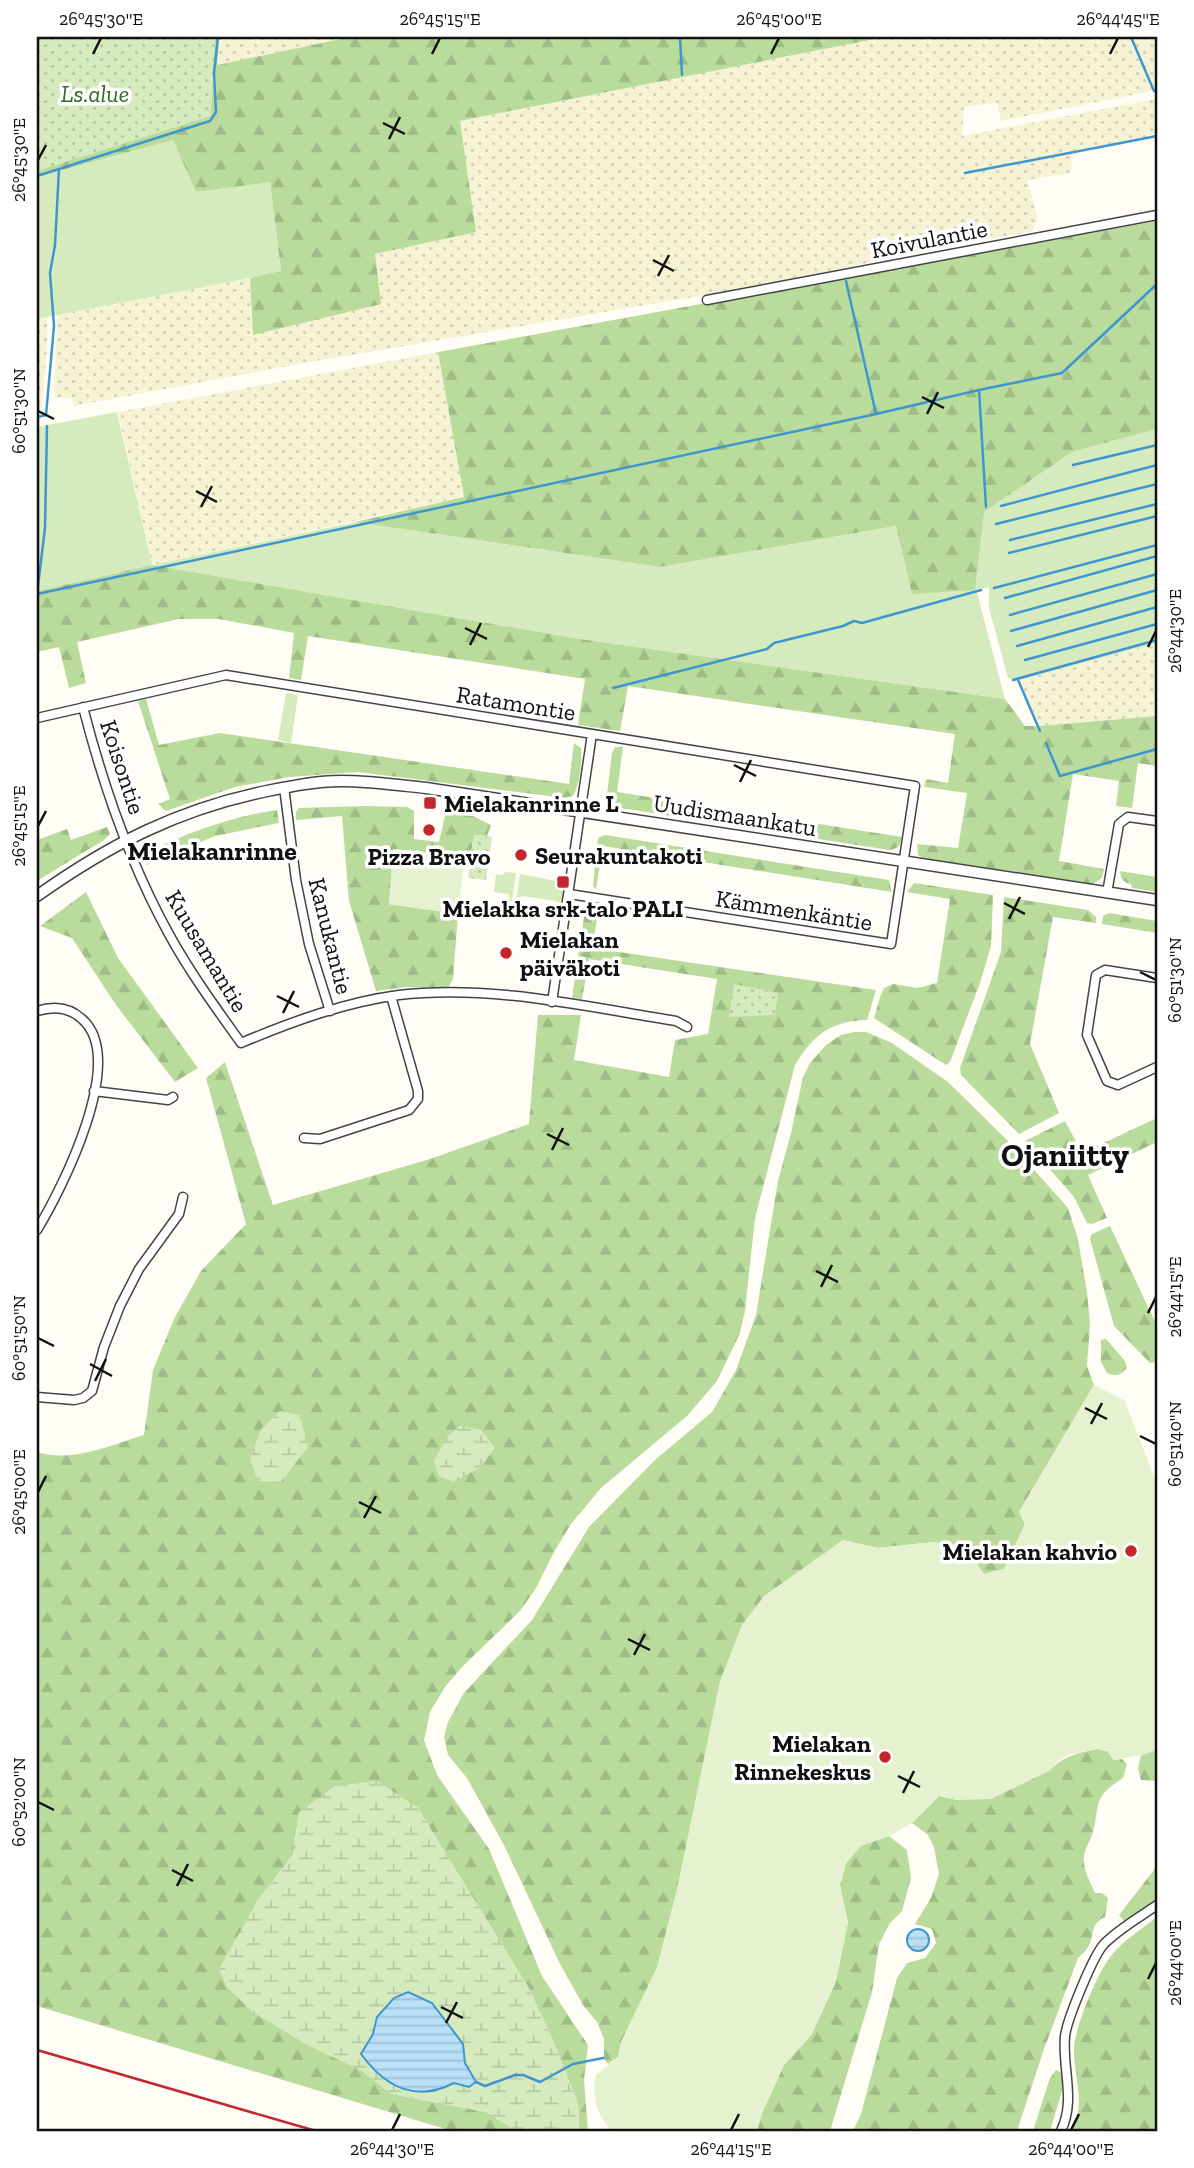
<svg xmlns="http://www.w3.org/2000/svg" width="1194" height="2168" font-family="'Zilla Slab',serif">
<defs>
<pattern id="farmland-dots" width="8" height="8" patternUnits="userSpaceOnUse" patternTransform="scale(1.75)"><rect width="8" height="8" fill="#f6f3d4"/><path d="M2 2h.1M6 6h.1" fill="none" stroke="#d2cfb5" stroke-width="1.8" stroke-linecap="round"/></pattern>
<pattern id="forest-firs" width="22" height="20" patternUnits="userSpaceOnUse" patternTransform="scale(1.75)"><rect width="22" height="20" fill="#b9dc9c"/><path d="M5 1l3.5 6h-7zM16 11l3.5 6h-7z" fill="#9ebc85"/></pattern>
<pattern id="wetland-marsh" width="20" height="14" patternUnits="userSpaceOnUse" patternTransform="scale(1.75)"><rect width="20" height="14" fill="#d5ebbd"/><path d="M1 5h8M5 5V1M11 12h8M15 12V8" fill="none" stroke="#b6c8a1"/></pattern>
<pattern id="park-dots" width="8" height="8" patternUnits="userSpaceOnUse" patternTransform="scale(1.75)"><rect width="8" height="8" fill="#d5ebbd"/><path d="M2 2h.1M6 6h.1" fill="none" stroke="#b6c8a1" stroke-width="1.8" stroke-linecap="round"/></pattern>
<pattern id="water-rules" width="6" height="5" patternUnits="userSpaceOnUse" patternTransform="scale(1.75)"><rect width="6" height="5" fill="#b9e0f7"/><path d="M0 2.5h6" fill="none" stroke="#9ebfd3"/></pattern>
</defs>
<rect width="100%" height="100%" fill="#fffdf5"/>
<path fill="url(#farmland-dots)" d="M219,37H350L216,65Z
M885,37H1157V90L1001,121L997,103L964,107L962,136L1156,99L1157,135L1072,151L1071,173L1027,180L1038,218L1032,232L957,244L764,285L310,362L74,406L71,398H54L57,315L250,278L253,334L374,254L476,232L459,121Z
M47,317V349L41,415L37,422V319Z
M438,352L464,497L152,565L118,412Z
M1157,643V716L1040,726L1019,680Z"/>
<path fill="#d5ebbd" d="M173,140L197,192L270,181L281,272L37,319V177Z
M117,412L152,565L355,522L660,567L896,526L912,594L984,512L1072,452L1157,429V643L1019,680L1008,678L989,608V588L976,589L1005,699L580,639L152,565L37,591V427Z
M286,693L298,695L291,743L278,740Z
M504,872L516,873L512,901H508L509,894L494,892L496,874L503,875Z
M520,874L561,882L563,893L561,905L557,908V901L521,896L520,902H516Z"/>
<path fill="url(#forest-firs)" d="M37,37H219L217,65L350,37H885L460,121L476,232L375,254L381,304L253,335L250,278L281,271L270,182L196,192L173,140L37,177Z
M1157,221V429L1072,452L984,512L975,590L912,594L896,526L660,567L355,522L464,497L438,352Z
M152,565L580,639L1005,699L1025,726H1040L1157,716V766L1138,763L1132,808L1116,806L1119,781L1073,774L1059,861L1104,869L1102,878L1093,884L923,858L918,855L917,844L958,848L967,793L924,787L926,779L948,783L955,734L628,686L620,731L578,725L585,679L308,636L301,680L289,678L294,633L219,619H179L77,642L86,683L69,688L59,647L37,652V591Z
M146,699L159,745L220,733L569,784L574,743L581,748C582,763 580,783 573,796L565,798L358,772L289,777L235,787L166,811L158,804L170,799L138,701Z
M615,747H623L617,792L902,837C900,846 898,849 889,850L614,807L607,801V795L612,753Z
M364,806L407,807L414,811V839L439,842L445,816L448,813L473,816L491,825L487,836L474,835L471,853L465,857L394,849L389,904L458,914L453,979L449,986L444,988L406,987L376,991L349,901L342,816L296,820V812L299,808Z
M277,810L279,823L215,836L147,865L145,857L149,851C193,831 229,817 277,810Z
M107,827L110,834L104,840L37,881V840L67,829L71,840Z
M605,835L889,880L892,892L603,846L596,889L593,886L598,838Z
M1120,871L1157,877V892L1132,888L1131,884C1122,882 1121,879 1120,871Z
M914,883L993,895L991,946L980,983L950,1062L946,1065L874,1018L880,997L884,988L893,984L917,988L937,983L950,899L907,892Z
M86,892L118,958L198,1068L175,1082L116,1005L72,938L40,926Z
M1004,897L1088,910L1096,917V923L1053,917L1030,1044L1059,1113L1019,1134L961,1075L960,1068L1001,952Z
M586,903L599,907L592,948L876,990L867,1020C831,1021 814,1034 795,1065L755,1218L745,1311L740,1333L717,1381L687,1416L601,1488L571,1524L554,1552L536,1588L520,1611L462,1667L445,1687L430,1712L424,1740L437,1775L489,1849L542,1976L588,2045L584,2080L588,2131H579L578,2104L552,2038L528,1987L417,1807L299,1812L293,1855L258,1900L220,1970L227,1987L304,2043L361,2070L392,2094L486,2112L517,2131H452L37,2006V1452C72,1463 111,1445 144,1435L153,1370L174,1319L201,1271L246,1224L206,1078L225,1062L273,1205L430,1159L529,1124L538,1015H581L574,1060L669,1077L675,1040L708,1034L717,979L589,959L582,999L572,998Z
M1109,913L1157,921V933L1102,924L1103,916Z
M854,1032H866L892,1043L948,1082L1011,1144L1068,1208L1078,1239L1087,1292L1090,1324L1087,1366L1094,1385L1019,1512L1025,1524L1004,1569L984,1574L969,1552L935,1542L877,1548L843,1540L676,1894L657,1968L621,2042L618,2057L608,2064L604,2059V2039L597,2022L583,2005L560,1964L505,1847L467,1778L448,1755L444,1737L448,1722L464,1693L532,1620L589,1527L655,1460L712,1412L723,1393L736,1370L756,1315L778,1181L791,1133L803,1077L810,1063L826,1045L841,1035Z
M1157,1118V1142L1088,1175L1107,1218L1092,1224L1087,1223L1074,1197L1025,1141L1065,1121L1082,1153Z
M1110,1226L1157,1326V1360L1155,1362L1150,1363L1114,1326L1090,1239L1092,1234Z
M1106,1339L1125,1361L1127,1368C1120,1375 1117,1377 1107,1373L1101,1362V1340Z
M1097,1749L1107,1751L1114,1760L1122,1759L1127,1764L1123,1778C1095,1797 1100,1798 1094,1828C1092,1838 1086,1846 1084,1855C1082,1868 1090,1882 1095,1893H1102L1108,1898L1105,1917C1091,1924 1095,1930 1090,1943C1088,1949 1083,1953 1078,1958L1044,2049L1017,2131H853L861,2114L897,1978L907,1963L925,1958L936,1943L932,1929L915,1924L931,1898L939,1874L934,1847L928,1835L912,1823L939,1796L957,1800L1049,1771C1063,1756 1078,1753 1097,1749Z
M1157,1750V1781L1141,1780L1138,1768L1141,1755Z
M889,1836L907,1850L911,1878L902,1911L890,1923L879,1944L872,1992L830,2131H757L762,2113L784,2065L812,2034L848,1923L840,1885L846,1863L861,1845Z
M1157,1866V1899L1124,1921L1119,1915Z
M1157,1917V2131H1072C1086,2104 1074,2079 1074,2051C1073,2031 1096,1977 1108,1960C1120,1942 1141,1930 1157,1917Z
M1056,2070L1062,2073V2091L1050,2131H1033L1050,2078Z"/>
<path fill="url(#wetland-marsh)" d="M280,1411L300,1415L308,1447L281,1482L258,1481L250,1459L261,1429Z
M460,1426L481,1430L495,1448L479,1468L453,1482L439,1476L434,1461L447,1437Z
M377,1781L417,1807L528,1987L552,2038L578,2104L579,2131H517L486,2112L392,2094L361,2070L304,2043L252,2012L227,1987L219,1969L258,1900L293,1855L299,1812L335,1786Z"/>
<path fill="url(#park-dots)" d="M37,37H215L211,116L37,171Z
M474,835L492,837L486,880L468,878Z
M734,984L778,993L775,1015L729,1017Z"/>
<path fill="#e6f2cf" d="M393,849L465,857L458,914L389,904Z
M1094,1385L1125,1401L1157,1485V1750L1141,1755L1114,1760L1107,1751L1097,1749L1068,1755L1058,1761L1049,1771L991,1799L957,1800L939,1796L912,1823L889,1836L861,1846L846,1863L840,1885L848,1923L836,1982L812,2034L784,2065L762,2113L757,2131H610L597,2109L594,2088L596,2075L618,2057L621,2042L657,1968L676,1894L720,1681L742,1625L764,1596L843,1540L877,1548L935,1542L957,1544L969,1552L984,1574L1004,1569L1025,1524L1019,1512Z"/>
<path fill="url(#water-rules)" stroke="#3f96cf" stroke-width="2" d="M907 1940a11 11 0 1 1 22 0a11 11 0 1 1-22 0Z
M408,1992L432,2003L463,2044L465,2063L476,2082L469,2087L454,2083C415,2103 385,2087 361,2054L373,2034L377,2017L394,1998Z"/>
<g fill="none" stroke-linecap="round" stroke-linejoin="round">
<path stroke="#3f96cf" stroke-width="2.5" d="M680,37L682,75
M1131,37L1154,91
M965,173L1157,136
M37,176L210,121L216,112L214,73L218,37
M846,281L876,414L979,390
M38,417L46,415L54,326L50,273L55,245L59,169
M1073,465L1157,445
M1001,506L1157,465
M986,507L979,390L1062,373L1157,284
M996,524L1157,484
M1010,540L1157,504
M1009,553L1157,516
M994,588L1157,545
M37,594L876,414
M37,594L45,528L47,426
M1005,598L1157,556
M1010,615L1157,574
M1011,631L1157,590
M1017,646L1157,607
M1025,660L1157,624
M1013,680L1157,640
M1018,680L1040,731
M613,688L767,649L774,643L843,626L854,621L862,623L981,590
M1046,743L1060,776L1157,749
M476,2082L485,2086L515,2075H523L540,2082L573,2064L603,2058"/>
<g stroke="#444" stroke-width="11">
<path id="minor" d="M707,300L1157,215
M83,707C103,785 131,866 170,936C191,974 216,1008 241,1043C291,1022 345,1002 399,995C489,984 587,1007 676,1021L687,1027
M37,718L226,675L915,786L891,944L569,894
M284,787L296,880L309,944L330,1011
M1107,893L1119,824L1128,817L1157,821
M1157,978L1105,970L1096,975L1087,1035L1107,1081L1118,1085L1157,1067
M552,1002L592,734
M37,1011C53,1006 69,1007 82,1019C128,1059 62,1189 37,1230
M94,1091L168,1100L173,1097
M304,1138L320,1139L409,1110L418,1099V1091L391,996
M37,1397L74,1400L83,1398L92,1391L104,1347L120,1306L139,1269L179,1214L183,1197
M1061,2131C1076,2100 1062,2069 1065,2036C1067,2020 1094,1953 1105,1943C1120,1928 1140,1917 1157,1905"/>
</g>
<g stroke="#444" stroke-width="13">
<path id="tertiary" d="M37,896C110,844 179,809 267,791C292,786 317,781 341,781C370,781 398,785 426,788L1157,900"/>
</g>
<use href="#minor" stroke="#fff" stroke-width="8"/>
<use href="#tertiary" stroke="#fff" stroke-width="10"/>
<path stroke="#c4262e" stroke-width="2.5" d="M37,2050L316,2131"/>
</g>
<path fill="none" stroke="#111" stroke-width="2.5" d="M93,54L101,38M432,54L440,38M771,54L779,38M1110,54L1118,38M383,123L405,134M389,139L400,117M38,160L46,145M653,260L674,271M658,276L669,255M922,397L944,408M38,411L54,419M927,414L938,392M196,491L217,502M201,507L212,486M465,628L487,639M470,645L481,623M1148,647L1156,631M734,765L756,776M740,782L751,760M38,826L46,811M1004,903L1025,914M1009,919L1020,897M1140,972L1156,980M277,996L299,1007M283,1013L294,991M547,1134L569,1145M552,1150L563,1128M816,1271L838,1282M821,1287L832,1265M1148,1313L1156,1297M38,1338L54,1346M90,1364L112,1376M95,1381L106,1359M1085,1408L1107,1419M1091,1424L1102,1403M1140,1436L1156,1444M38,1492L46,1476M359,1502L381,1513M364,1518L376,1496M628,1639L650,1650M634,1655L645,1634M898,1776L920,1787M903,1793L914,1771M38,1802L54,1810M172,1870L193,1881M177,1886L188,1864M1148,1979L1156,1963M441,2007L463,2018M446,2023L457,2002M392,2130L400,2114M731,2130L739,2114M1071,2130L1079,2114"/>
<g fill="#c4262e" stroke="#fff" stroke-width="2.5">
<rect x="423" y="796" width="14" height="14" rx="3.5"/>
<circle cx="429" cy="830" r="7"/>
<circle cx="521" cy="855" r="7"/>
<rect x="556" y="875" width="14" height="14" rx="3.5"/>
<circle cx="506" cy="953" r="7"/>
<circle cx="1131" cy="1551" r="7"/>
<circle cx="885" cy="1757" r="7"/>
</g>
<g text-anchor="middle" dominant-baseline="central" stroke-width="7" stroke-linejoin="round" paint-order="stroke">
<g font-size="24" font-style="italic" fill="#2f6b1f" stroke="#fff">
<text x="95" y="93">Ls.alue</text>
</g>
<g font-size="24" fill="#111" stroke="#fff">
<text transform="translate(929 239) rotate(-11)">Koivulantie</text>
<text transform="translate(516 703) rotate(9)">Ratamontie</text>
<text transform="translate(123 767) rotate(72)">Koisontie</text>
<text transform="translate(735 815) rotate(9)">Uudismaankatu</text>
<text transform="translate(794 910) rotate(9)">Kämmenkäntie</text>
<text transform="translate(331 936) rotate(76)">Kanukantie</text>
<text transform="translate(207 951) rotate(59)">Kuusamantie</text>
</g>
<g font-size="24" font-weight="bold" fill="#111" stroke="#fff" text-anchor="start">
<text x="444" y="803">Mielakanrinne L</text>
<text x="535" y="855">Seurakuntakoti</text>
<text x="429" y="856" text-anchor="middle">Pizza Bravo</text>
<text x="563" y="908" text-anchor="middle">Mielakka srk-talo PALI</text>
<text x="520" y="939">Mielakan<tspan x="520" dy="28">päiväkoti</tspan></text>
<text x="1117" y="1551" text-anchor="end">Mielakan kahvio</text>
<text x="871" y="1743" text-anchor="end">Mielakan<tspan x="871" dy="28">Rinnekeskus</tspan></text>
</g>
<g font-size="26" font-weight="bold" fill="#111" stroke="#fff">
<text x="212" y="851">Mielakanrinne</text>
</g>
<g font-size="32" font-weight="bold" fill="#111" stroke="#fff">
<text x="1065" y="1155">Ojaniitty</text>
</g>
</g>
<rect width="1194" height="2168" fill="none" stroke="#ffffff" stroke-width="77"/>
<rect x="38" y="38" width="1118" height="2092" fill="none" stroke="#111" stroke-width="2.5"/>
<g font-size="18" text-anchor="middle" fill="#111">
<text x="101" y="25">26°45'30"E</text>
<text x="440" y="25">26°45'15"E</text>
<text x="779" y="25">26°45'00"E</text>
<text x="1118" y="25">26°44'45"E</text>
<text transform="translate(19 160) rotate(-90)" y="6">26°45'30"E</text>
<text transform="translate(19 411) rotate(-90)" y="6">60°51'30"N</text>
<text transform="translate(1175 631) rotate(-90)" y="6">26°44'30"E</text>
<text transform="translate(19 826) rotate(-90)" y="6">26°45'15"E</text>
<text transform="translate(1175 980) rotate(-90)" y="6">60°51'30"N</text>
<text transform="translate(1175 1297) rotate(-90)" y="6">26°44'15"E</text>
<text transform="translate(19 1338) rotate(-90)" y="6">60°51'50"N</text>
<text transform="translate(1175 1444) rotate(-90)" y="6">60°51'40"N</text>
<text transform="translate(19 1492) rotate(-90)" y="6">26°45'00"E</text>
<text transform="translate(19 1802) rotate(-90)" y="6">60°52'00"N</text>
<text transform="translate(1175 1963) rotate(-90)" y="6">26°44'00"E</text>
<text x="392" y="2155">26°44'30"E</text>
<text x="731" y="2155">26°44'15"E</text>
<text x="1071" y="2155">26°44'00"E</text>
</g>
</svg>
